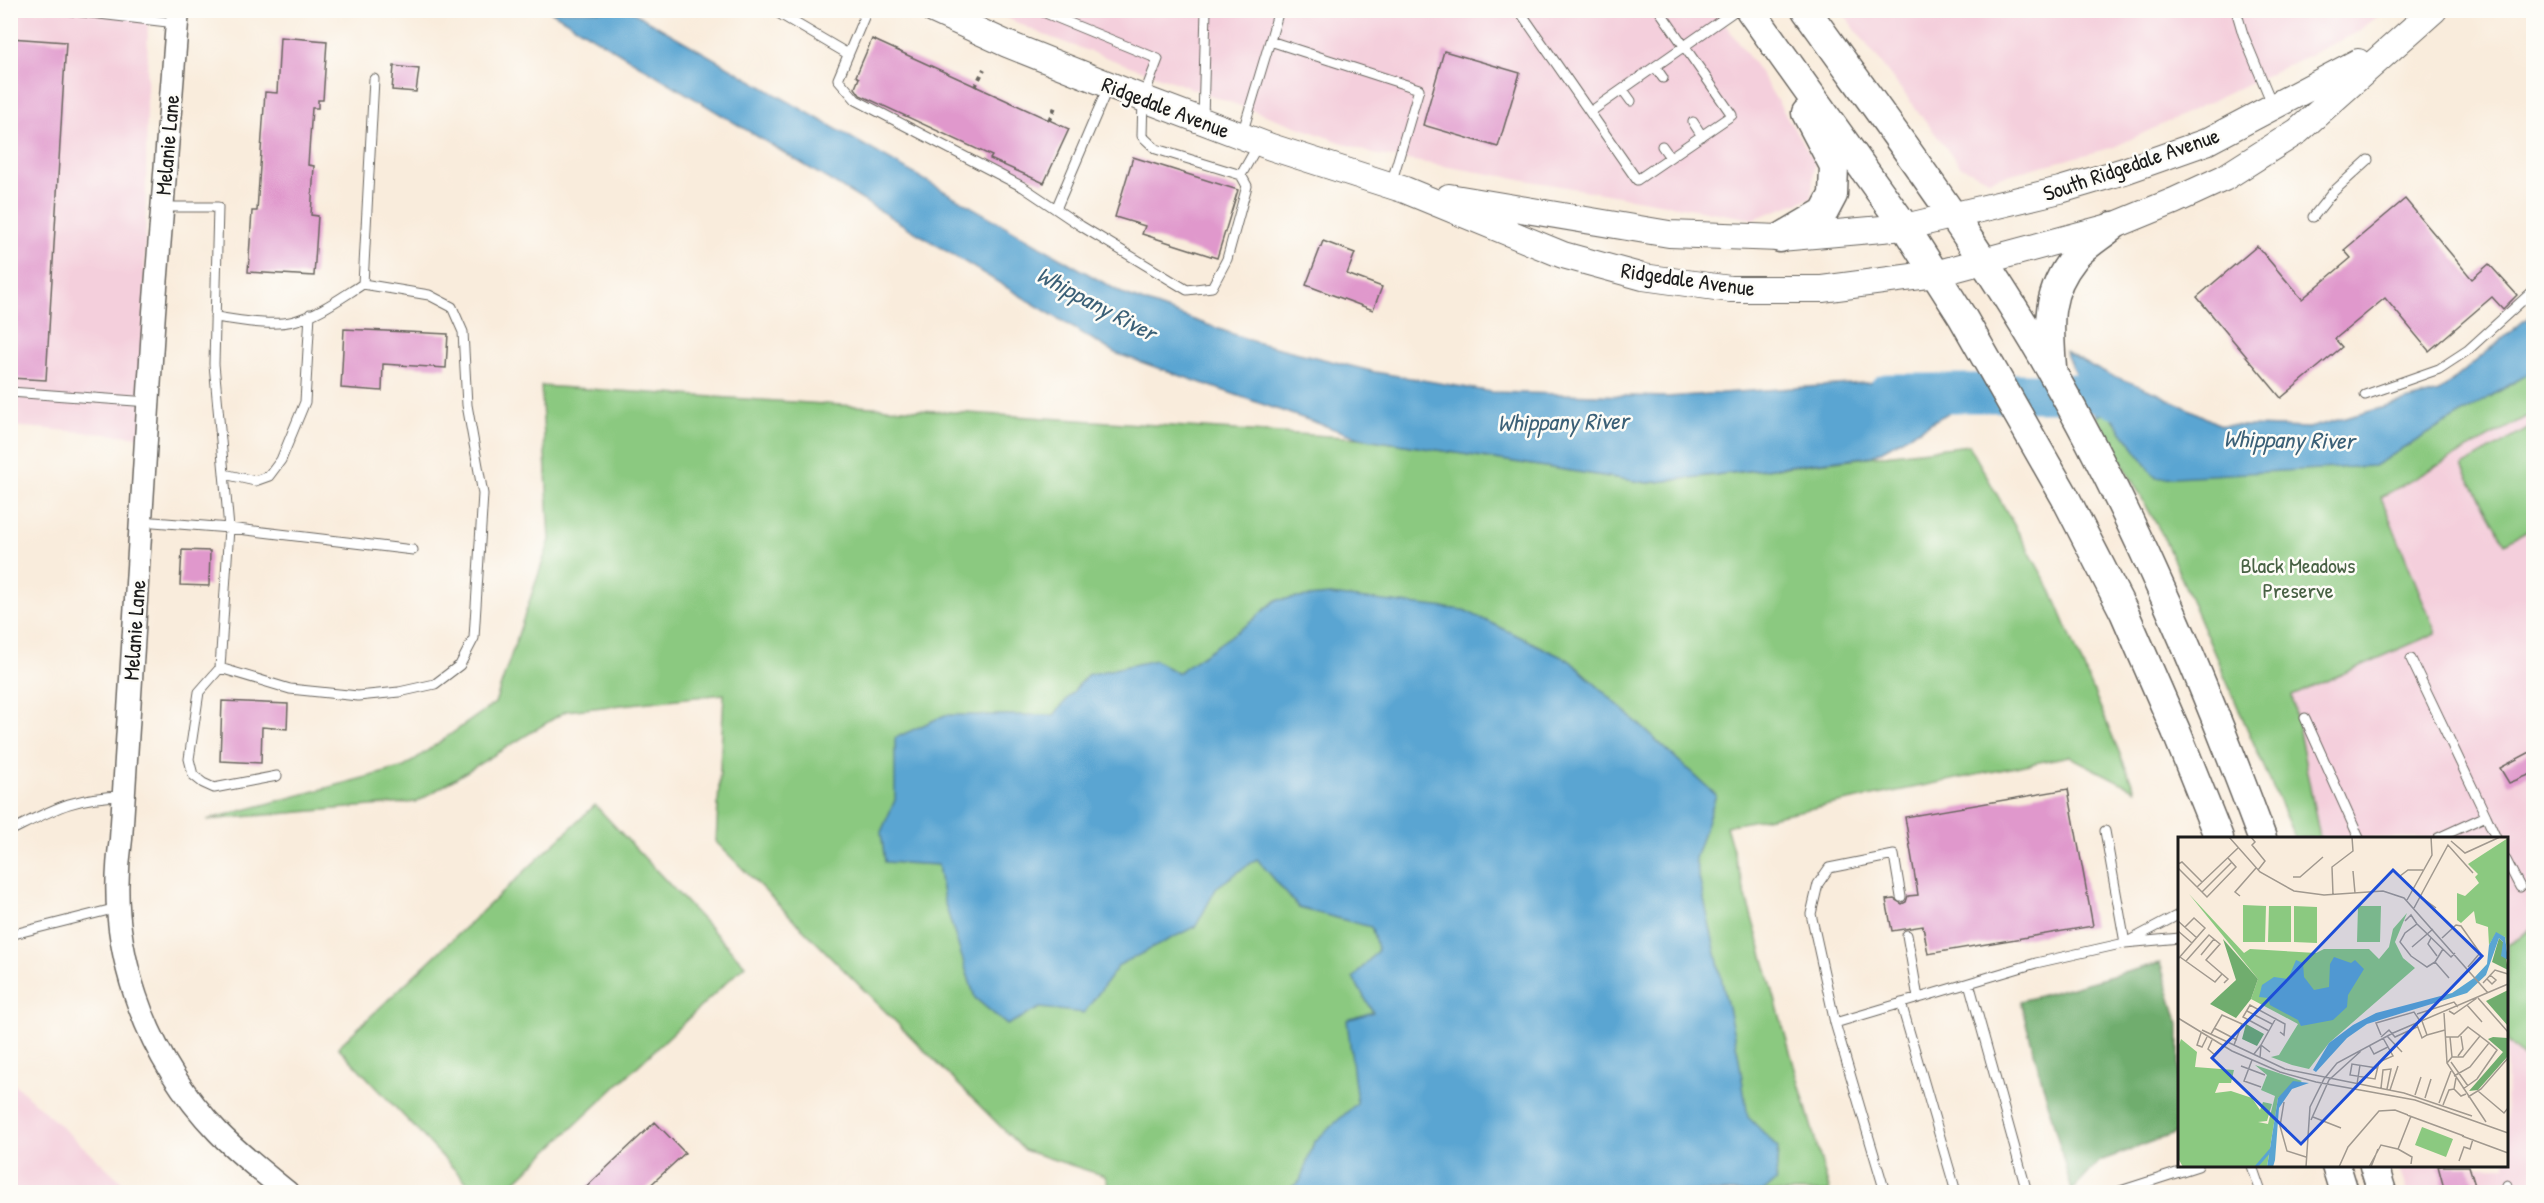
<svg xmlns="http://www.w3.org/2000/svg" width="2544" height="1203" font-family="'Patrick Hand',sans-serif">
<rect width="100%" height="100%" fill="#fdfcf7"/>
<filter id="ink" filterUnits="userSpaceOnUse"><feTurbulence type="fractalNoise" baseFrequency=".0167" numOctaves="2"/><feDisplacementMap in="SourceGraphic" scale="12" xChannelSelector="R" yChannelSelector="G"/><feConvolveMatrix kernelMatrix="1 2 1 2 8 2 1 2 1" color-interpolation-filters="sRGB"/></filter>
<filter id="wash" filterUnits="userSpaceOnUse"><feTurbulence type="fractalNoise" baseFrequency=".008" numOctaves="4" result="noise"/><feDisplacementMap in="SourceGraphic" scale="24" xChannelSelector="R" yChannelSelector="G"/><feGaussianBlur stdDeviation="1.35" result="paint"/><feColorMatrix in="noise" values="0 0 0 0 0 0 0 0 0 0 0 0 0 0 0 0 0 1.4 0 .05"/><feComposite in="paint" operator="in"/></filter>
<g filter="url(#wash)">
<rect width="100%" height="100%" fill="#f9ecdc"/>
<path fill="#f4cfdc" d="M10,11H148L143,437L11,426Z
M992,11H1716L1759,71L1815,163L1811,198L1753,219L1373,154L1044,35Z
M1841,11H2385L2356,33L2114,147L1988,180L1960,166Z
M2533,413V928L2507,945L2506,838H2320L2292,696L2436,633L2381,497Z
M2507,1041L2533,1067V1192H2407L2398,1166H2506Z
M10,1081H11L133,1192H11Z"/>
<path fill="#8bc980" stroke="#54724e" stroke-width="1.5" d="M2533,371V413L2381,497L2436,633L2292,696L2320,838H2295L2163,536L2096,416L2108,412L2374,466Z
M541,386L1360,438L1648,483L1969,445L2052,592L2135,790L2069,756L1726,826L1830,1192H1111L1105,1176L1024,1150L716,842L724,694L566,711L417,802L207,820L404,767L495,703L550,540Z
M2533,426V527L2505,543L2462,466Z
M595,805L745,965L504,1192H476L338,1047Z
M2533,928V1067L2506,1041L2507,945Z"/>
<path fill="#70ad6e" stroke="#466445" stroke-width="1.5" d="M2160,963L2179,1024V1132L2100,1161L2072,1191L2020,1001Z"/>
<path fill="#5aa5d2" stroke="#3b6077" stroke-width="1.5" d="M550,11H631L1125,295L1255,342L1375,372L1492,392L1667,397L1934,378L1948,413L1872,456L1648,483L1360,438L1115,353Z
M2533,313V371L2374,466L2156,478L2108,412L2096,416L2065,352L2103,372L2157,393L2220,425L2309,428L2439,392Z
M1330,595L1464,610L1570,661L1716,795L1695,859L1738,1053L1748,1117L1778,1147L1776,1181L1763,1192H1285L1300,1181L1314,1142L1357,1103L1347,1020L1373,1012L1353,978L1378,950L1371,927L1299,908L1257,859L1217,887L1196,926L1119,965L1084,1013L1040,1008L1007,1025L975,998L944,901L938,865L885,862L881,832L895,800V738L945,715H1054L1087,675L1155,660L1177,673L1248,624L1276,600Z"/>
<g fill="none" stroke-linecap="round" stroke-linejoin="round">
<path stroke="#5aa5d2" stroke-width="39" d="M1887,393H2102L2135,406"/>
</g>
<g id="blocks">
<path fill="#e098cc" d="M280,37L327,41L323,100H318V108H312L308,165L314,166L311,215L318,216L314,276L248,272L252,211H257L265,92L277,93Z
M10,38L66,42L46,380L10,378Z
M872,39L1069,129L1044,183L990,159L992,156L860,95L855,88L859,78L856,76Z
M1444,51L1520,73L1498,147L1423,125Z
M394,66L419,69L416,92L392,90Z
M1133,157L1238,190L1217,258L1142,234L1145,226L1115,217Z
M2405,199L2472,279L2489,264L2517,295L2503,309L2492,297L2429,351L2385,298L2335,339L2342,347L2281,398L2197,297L2257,246L2302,299L2351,258L2344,250Z
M1323,241L1355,253L1347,274L1382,287L1373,310L1306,285Z
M344,329L448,334L446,368L383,364L382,391L341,388Z
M182,550L210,551L209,586L180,585Z
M222,701L288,704L287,729L262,727L261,763L220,761Z
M2534,750V773L2509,783L2500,768Z
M2068,789L2093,926L1928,954L1923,926L1892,931L1886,900L1894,899L1902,904L1906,902L1908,896L1918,895L1905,817Z
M655,1122L685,1153L643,1192H581Z
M2438,1166H2469L2477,1192H2445Z"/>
</g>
</g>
<g filter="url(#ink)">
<use href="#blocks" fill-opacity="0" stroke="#69655f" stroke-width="1.5"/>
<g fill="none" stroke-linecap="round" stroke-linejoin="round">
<g stroke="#69655f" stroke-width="11">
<path id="service" d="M65,10L176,23
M773,10L848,54
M867,10L838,79L856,100L1023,187L1081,226L1187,290L1212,287L1227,259L1247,186L1241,175
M1038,10L1158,59L1143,98L1142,136L1156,149L1241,175L1258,145
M1519,10L1637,180L1732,115L1659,10
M2236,10L2243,34L2273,106
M1270,41L1279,10
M1656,68L1663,78
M1623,90L1631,101
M1590,112L1736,10
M1203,119L1206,10
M1693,122L1702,136
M1242,134L1270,41L1419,89L1391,184
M1662,146L1670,157
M163,207H218L214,364L229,528L220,668L290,689L358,696L399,692L435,684L460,665L474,638L483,494L467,405L463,332L452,307L429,295L363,284
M1056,209L1108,87
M2313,217L2333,192L2368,160
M215,317C239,320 270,327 294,321C318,315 342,297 363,284L374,79
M10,392L149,402
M2365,395L2439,369L2468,350L2534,290
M224,474L255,481L269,476L281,460L305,402L310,314
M141,521L229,528L413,550
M2411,659L2486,816L2438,838
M220,668L199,692L189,759L193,775L203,783L214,788L277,776
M2305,718L2359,838
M2486,816L2496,838
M10,831C54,809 73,797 123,796
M2506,860L2520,887
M2180,914L2125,943L2180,938
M10,935L117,908
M1907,935L1918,998
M1969,983L2027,1192
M1901,1003L1956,1192
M1835,1023L2036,963L2125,943L2105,831
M2252,1166L2261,1192
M2507,1185L2509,1192
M1885,1192L1835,1023L1811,914L1818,884L1829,868L1894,855L1901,897
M2117,1192L2198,1166"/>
</g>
<g stroke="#69655f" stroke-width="25">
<path id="tertiary" d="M178,10L154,312L121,839C105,945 144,1055 218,1132C239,1154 264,1173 287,1192"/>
</g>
<g stroke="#69655f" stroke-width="28">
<path id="secondary" d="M933,10L1007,44L1147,100L1271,147L1405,190L1563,255L1643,277L1730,289H1822L1935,274L2113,226L2174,201L2224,178L2298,131L2434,10
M1449,197L1669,234L1780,238L1905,227L2060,190L2124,171L2206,142L2358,62"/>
</g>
<g stroke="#69655f" stroke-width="31">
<path id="primary" d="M1750,10L1905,227L1963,318L2065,497L2124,612L2176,731L2219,838
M1806,10C1891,129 1981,247 2053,374C2137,522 2203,679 2262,838
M1780,238L1824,212L1833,195L1834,166L1806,113
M2052,368C2049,325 2045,294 2074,258C2084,246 2101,236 2113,226
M2336,1166L2344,1192
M2374,1166L2382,1192"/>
</g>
<path stroke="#69655f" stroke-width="4" stroke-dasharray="4.5 4.5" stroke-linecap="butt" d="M975,87L984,69
M1049,120L1055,107"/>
<use href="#service" stroke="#fff" stroke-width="9"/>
<use href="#tertiary" stroke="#fff" stroke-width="22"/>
<use href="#secondary" stroke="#fff" stroke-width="26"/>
<use href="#primary" stroke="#fff" stroke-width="28"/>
</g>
</g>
<g text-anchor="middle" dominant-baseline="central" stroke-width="5" stroke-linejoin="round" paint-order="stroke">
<g font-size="22" fill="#1c1c1c" stroke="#fdfcf7">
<text transform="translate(1166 107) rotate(21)">Ridgedale Avenue</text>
<text transform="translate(167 145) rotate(-85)">Melanie Lane</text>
<text transform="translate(2131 164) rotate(-19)">South Ridgedale Avenue</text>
<text transform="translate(1688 279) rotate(8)">Ridgedale Avenue</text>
<text transform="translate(134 630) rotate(-86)">Melanie Lane</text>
</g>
<g font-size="22" fill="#486144" stroke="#fdfcf7">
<text x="2298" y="565">Black Meadows<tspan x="2298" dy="25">Preserve</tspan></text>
</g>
<g font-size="24" font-style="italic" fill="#3b6077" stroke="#fdfcf7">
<text transform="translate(1097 303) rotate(28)">Whippany River</text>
<text transform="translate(1563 421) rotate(-1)">Whippany River</text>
<text transform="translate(2289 439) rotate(1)">Whippany River</text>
</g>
</g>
<g transform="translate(2178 837)">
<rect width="330" height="330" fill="#f9ecdc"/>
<path d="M330,1V119L327,100L318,96L311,108L310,90L298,86L296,74L283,86L279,83V56L287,59L301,46L297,40L300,37L290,27ZM11,57L66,116L72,112L138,116L146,112H191L201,122L211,110L215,92L229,76L217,105L225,121L237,131L151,206L131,232L114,228L93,220L101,218L120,187L73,162L80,142ZM65,68L88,69L87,105H65ZM91,69H113V105H90ZM116,69L139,70V106L116,105ZM180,69H203L202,105H179ZM3,202L19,215L17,230L56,233L53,246H41L37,256L53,254L74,261L82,273L85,265L94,267L89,284L80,285L90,287L97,259L83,253L89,238L77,228L124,244L100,261L89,330H5L0,321V211ZM244,290L275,302L268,320L237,308Z" fill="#8bc980"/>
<path d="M321,101L325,105L330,133L314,125ZM45,102L80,142L73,162L58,181L32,167L58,143ZM330,153V189L308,164ZM68,187L86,197L79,209L64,202ZM315,200L330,201V219L300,253L291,254L325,215L310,202Z" fill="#70ad6e"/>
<path d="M318,95L327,100L330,123L323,119L325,105L321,101L308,138L289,156L189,187L169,201L138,235L135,233L151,206L175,188L198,176L274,156L296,141L309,127L311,108ZM156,120L173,126L177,123L186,132L170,158L169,170L155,183L123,189L120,183L92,168L90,161L81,160L84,148L96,140L110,142L118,123L125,126L126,140L136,153L151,150L152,127ZM115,244L131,246L114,252L101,271L97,323L95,330H89L100,261Z" fill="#5aa5d2"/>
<path fill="none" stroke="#5aa5d2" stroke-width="3" d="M78,330L96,309"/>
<path fill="none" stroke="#a1998f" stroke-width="1.5" d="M51,0L82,35L116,54L146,58L205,54L226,61L310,156M73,0L77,5L74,8L87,24L80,33M273,4L287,16L322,0M0,27L4,25L24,45M0,31L19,50L60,11M175,34L177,56M222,39L230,33H245M115,40H122L145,20M19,50L29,60L58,30L50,21M24,55L54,25M155,58L154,30L175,14L174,0M62,59L57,55L78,31M243,60L258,71M229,63L254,18L253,0M236,71L270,8L295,36M0,84L19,101M227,84L233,78L239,87M0,94L14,106M253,101L250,107L259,119M264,101L278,88L283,89L302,116L290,130M234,110L255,92M265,112L257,125L271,141M23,118L36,102M2,120L37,145L44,137M0,122L27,91L16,81L7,90M8,124L31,98L42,107L28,123L50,142L46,146M257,125L249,130L233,119L222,105L227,96L239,87L273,120L277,116M309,142L314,147L318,143L312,138M305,146L317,133L330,137M300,161L330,195M289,168L304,185M69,174L94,187M271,174L276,177L299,161M266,176L269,226L308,285M239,177L276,165L280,170M0,181L54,214L102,235L138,245L237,263L330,296M239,188L244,201L249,198L244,184M36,191L59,203M24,193L107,232L226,256L294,279M91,194L65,180L72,168L107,187L106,198L102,195M23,196L19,208L24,210L29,200M33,197L44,178L64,187L56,208M203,198L198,186L236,175L242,184M249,198L267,193M209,199L224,215M203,200L211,193L217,200L239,190M268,200H280L290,190L302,199L285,220H274M34,203L30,212L38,219M191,208L196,217L210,210L205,201M92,215L83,208L98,181M76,217L83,208L82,221M280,219L285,212L283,199M74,223L66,244L83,250M273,225L290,249M269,226L274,220L272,200M63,229L87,238M199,231L174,227L172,238L197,242L201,225L215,219L210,210M276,239L292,230L311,206L302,199M278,241L276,252L283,259L288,257M179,247L182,228M203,251L205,233L213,232L209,252M285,252L299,242L319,213L311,206M212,253L220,229M300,254L326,276L330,271M237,258L243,240M290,260L303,252L330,221M247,261L253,242M106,265L102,289L109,314L128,320M261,266L273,234M265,268L271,253L276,252M229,278L286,299M135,280L163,291M133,283L151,243L183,214M284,299L330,316M220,312L234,320L233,327M281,324L286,310L292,312L295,302M128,330L132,270L146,242L159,226L215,196L330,147M161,330L170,310L201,274L217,273L230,278M191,330L203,308L220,312L233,279M193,330L200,312"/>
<path fill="#1d4ed8" fill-opacity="0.15" stroke="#1d4ed8" stroke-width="3" d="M215,33L304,119L123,307L34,221Z"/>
<rect width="330" height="330" fill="none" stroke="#1c1c1c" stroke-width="3"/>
</g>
<rect width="2544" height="1203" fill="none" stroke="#fdfcf7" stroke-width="36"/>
</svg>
